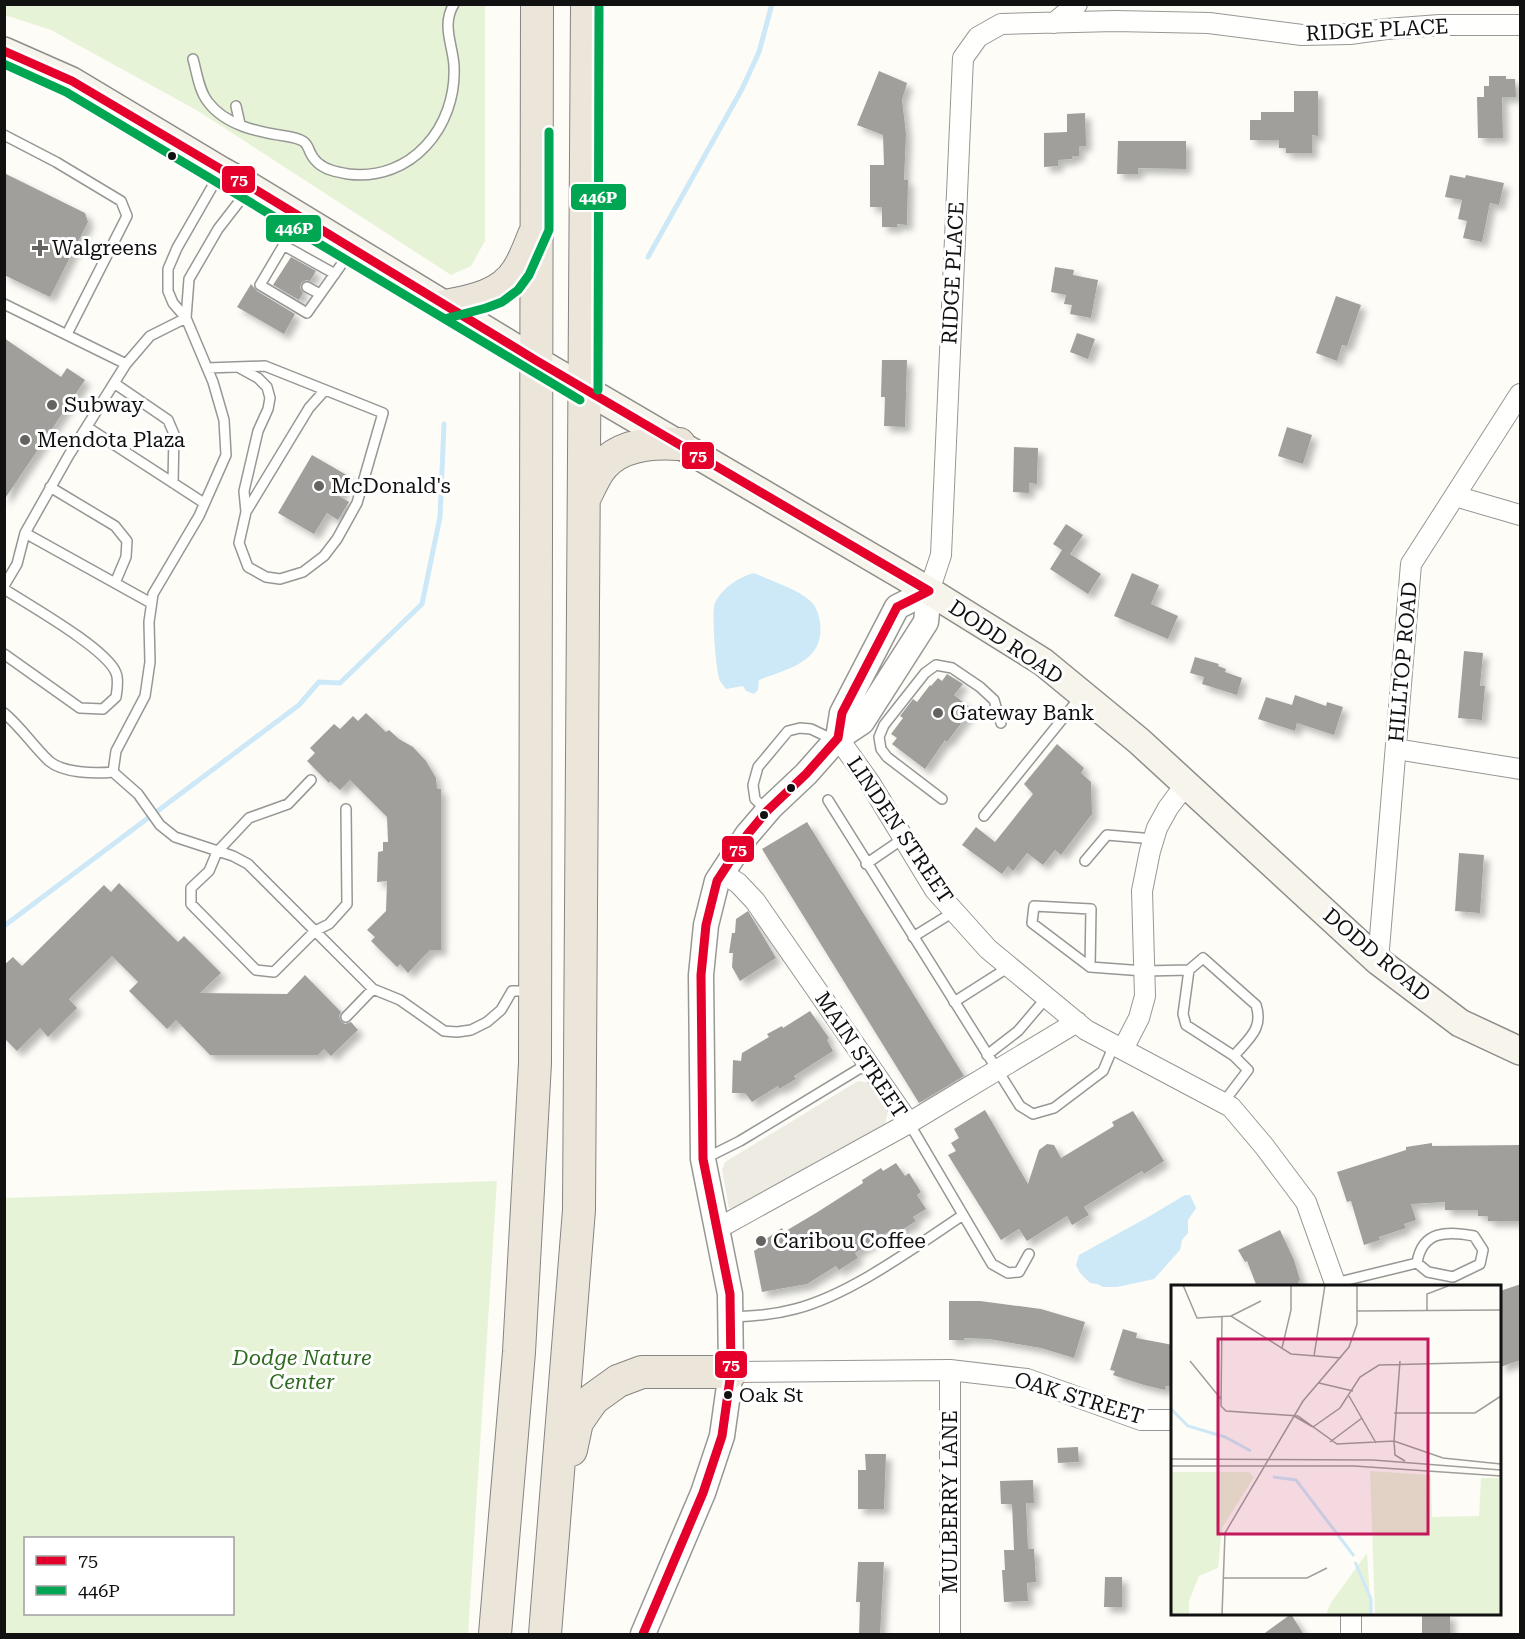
<svg xmlns="http://www.w3.org/2000/svg" width="1525" height="1639" font-family="'Roboto Serif',serif">
<defs>
<filter id="shadow"><feDropShadow dx="5.5" dy="5.5" stdDeviation="3" flood-color="#0004"/></filter>
</defs>
<rect width="100%" height="100%" fill="#fdfcf7"/>
<path fill="#e7f3d7" fill-rule="evenodd" d="M4,5H485V241L471,266L451,275L198,111L51,30L5,15Z
M497,1181L468,1634H5V1198ZM26,1538H232V1614H26Z"/>
<path fill="#edebe2" d="M858,1081L870,1083L888,1112L885,1124L743,1212L729,1208L722,1170L725,1162Z"/>
<path fill="#cde8f7" d="M754,573C769,580 796,589 808,599C816,605 819,614 820,623C825,662 787,669 759,680L758,690L754,694L746,691L743,686L726,689C724,686 722,684 720,681C716,673 711,610 715,603C722,588 739,577 754,573Z
M1185,1195H1190L1196,1208L1188,1220V1233L1182,1240L1180,1250L1154,1279L1117,1287H1103L1097,1284L1090,1283L1080,1273L1076,1265L1079,1255L1150,1216Z"/>
<g fill="none" stroke-linecap="round" stroke-linejoin="round">
<path stroke="#cde8f7" stroke-width="5" d="M648,257L742,89L759,52L772,4
M4,926L299,705L319,682L340,683L422,604L440,517L444,424"/>
</g>
<path fill="#a19f9c" filter="url(#shadow)" d="M879,71L907,83L902,100L906,134L904,180H908L907,225L897,224V227H882V207H870V165H884L883,135L857,125Z
M1489,76H1506V79H1515L1516,97H1502L1503,138H1478L1477,97H1484V86H1489Z
M1294,91H1318V136L1312,135V153H1286V148H1279V140H1250V120H1261V112H1294Z
M1085,113L1086,146H1079V156H1072V159L1058,160V166L1044,167V133L1067,132V114Z
M1118,141H1186V169L1138,168V174H1117Z
M4,173L85,213L88,222L50,297L4,275Z
M1450,175L1465,178L1466,175L1504,183L1499,205L1490,203L1482,242L1463,238L1467,221L1458,219L1462,200L1445,197Z
M291,257L316,271L310,281L306,280L301,283L300,288L303,293L299,300L273,285Z
M1055,267L1074,270L1073,275L1098,280L1091,318L1070,314L1072,305L1064,304L1066,295L1051,292Z
M251,284L257,291L295,314L284,334L237,307Z
M1336,296L1361,305L1347,346L1342,345L1337,361L1316,353Z
M1077,333L1095,339L1088,359L1070,352Z
M4,338L61,377L67,368L85,380L4,500Z
M882,360H907L905,427L884,426L885,397H881Z
M1287,427L1312,435L1303,464L1278,456Z
M1014,447L1038,448L1037,484L1029,483V493L1013,492Z
M312,455L350,477L339,496L349,502L338,520L327,513L314,534L278,513Z
M1066,524L1083,535L1070,554L1101,574L1088,594L1050,569L1062,550L1053,544Z
M1132,573L1159,585L1151,604L1178,616L1168,639L1114,616Z
M1464,651L1483,653L1480,686H1485L1482,720L1458,718Z
M1195,657L1219,664L1218,666L1226,669L1225,672L1242,678L1237,695L1202,684L1204,677L1190,673Z
M947,674L963,684L954,695L972,709L947,742L945,740L925,769L892,744L897,738L891,734L903,718L900,716L913,699L917,702L930,685L931,686L938,678L942,681Z
M1295,695L1326,706L1327,702L1343,707L1334,735L1297,723L1295,731L1258,719L1266,697L1292,705Z
M366,713L386,732L389,730L399,739L413,747L426,761L436,778L437,789H441V950H430L408,973L400,964L397,967L371,941L375,937L367,930L386,911L387,881L377,882L378,852L383,851V842H388L387,817L350,780L340,790L330,781L329,783L307,761L315,753L310,748L334,724L340,729L353,716L358,721Z
M1057,744L1084,768L1081,773L1091,782L1092,814L1061,855L1055,850L1043,865L1027,853L1013,871L1008,866L1002,874L962,845L976,827L995,842L1033,794L1024,784Z
M807,822L964,1076L919,1103L762,849Z
M1459,853L1484,855L1480,913L1455,911Z
M119,883L178,942L184,936L221,973L200,993L287,994L305,975L341,1012L339,1016L341,1021L345,1024L351,1022L358,1030L331,1056L324,1049L318,1055H210L176,1020L167,1029L129,991L138,982L112,956L69,999L77,1008L48,1037L40,1028L17,1051L4,1038V965L13,957L22,966L104,885L111,892Z
M748,911L776,958L740,981L732,967L733,953H729L732,933H735L736,919Z
M810,1011L829,1038L827,1040L833,1051L794,1076L796,1079L779,1089L778,1086L752,1102L745,1093H732L733,1060L741,1061L742,1053L769,1037L767,1034L782,1026L783,1028Z
M985,1110L1028,1184L1039,1150L1047,1144L1054,1145L1061,1158L1114,1126L1112,1122L1133,1111L1164,1161L1144,1174L1142,1171L1084,1207L1089,1215L1072,1225L1067,1216L1027,1241L1019,1229L1001,1240L948,1155L956,1151L951,1143L959,1138L954,1129Z
M1432,1143V1146L1521,1145V1221H1488V1216H1478V1210H1445V1202L1411,1204L1416,1220L1404,1224L1406,1228L1379,1237L1380,1240L1364,1245L1351,1201L1347,1202L1337,1172L1406,1150V1147Z
M896,1163L905,1176L909,1173L921,1192L917,1195L926,1209L913,1217L916,1221L896,1234L893,1229L855,1253L858,1258L839,1270L836,1266L807,1284L762,1292L754,1251L768,1242L766,1239L782,1228L784,1232L816,1213L863,1183L862,1180L881,1168L883,1171Z
M1280,1230L1294,1260L1300,1280L1298,1282V1287H1257L1247,1261L1245,1262L1238,1250Z
M1521,1284V1360L1500,1367V1291Z
M949,1301H980L1041,1309L1085,1322L1074,1358L1041,1348L989,1339L964,1338V1340H949Z
M1123,1329L1137,1333L1136,1338L1173,1345V1387L1166,1386L1165,1390L1144,1385L1113,1375L1115,1371L1110,1370Z
M1078,1447L1079,1462L1058,1463L1057,1448Z
M865,1454H886L884,1509H858V1470H866Z
M1033,1480L1034,1503H1026L1028,1549H1034L1036,1582L1027,1583L1028,1601L1004,1602L1002,1570H1005L1004,1550H1014L1012,1504H1001L1000,1481Z
M858,1562H884L880,1635H859L860,1602H856Z
M1105,1577H1122V1607H1104Z
M1291,1614L1304,1635H1262Z
M1422,1614H1450V1635H1422Z"/>
<g fill="none" stroke-linecap="round" stroke-linejoin="round">
<g stroke="#979795" stroke-width="12">
<path id="service" d="M193,59C197,73 199,91 208,102C226,126 259,132 285,136C317,141 302,149 318,163C326,170 337,172 348,174C411,182 457,127 454,66C453,45 441,25 454,4
M236,106L240,124
M4,135L56,162L121,201L127,216L67,334
M299,219L260,285L307,313L351,251
M283,245L335,274
M307,287L320,294
M4,304L126,364L150,336L186,318
M186,318L189,279L218,229L249,189
M207,368L265,366L383,413L357,503L337,539L324,556L303,572L280,579L266,577L248,567L239,543L246,512L244,491L258,431L268,409L270,398L267,387L258,378L238,367
M114,383L168,420L174,434L173,483
M87,427L204,503
M50,487L115,526L127,541L126,557L115,583
M246,512L309,408L325,390
M25,533L151,603
M4,586L17,564L25,533L69,455L126,364
M4,589C29,605 107,649 116,673C119,680 117,690 116,697L103,709L80,708L4,654
M4,713C21,727 33,746 49,761C63,773 95,774 113,772L116,751L145,696L150,662L149,622L153,594L199,516L226,455L224,420L213,382L186,318L173,303L168,291V269L177,248L220,173
M113,772L138,794L160,825L175,837L233,856L248,864L373,989L400,1000L444,1031L457,1032L471,1030L487,1022L501,1010L512,991H530
M311,780L288,804L249,818L217,852L209,871L191,888V904L256,970L274,972L315,931L329,924L347,904L346,809
M942,799L887,757L881,749L879,737L884,725L925,673L936,665L952,668L980,687L994,700L1001,723
M828,800L1020,1106L1033,1114L1054,1108L1103,1071L1114,1045
M767,811L755,799L753,785L758,767L788,731L800,728L811,729L834,740
M984,816L1081,696
M1085,861L1107,835L1154,839
M866,864L904,838
M913,937L955,911
M1090,967L1091,909L1034,906L1032,923L1090,967L1144,971L1189,970L1203,958L1256,1005C1264,1029 1248,1039 1234,1056L1186,1025L1183,1014L1189,970
M954,1002L1009,967
M346,1017L373,989
M987,1055L1018,1031L1047,997
M1223,1103L1248,1070L1234,1056
M909,1123L992,1264L1008,1273L1019,1272L1029,1254
M706,1158L740,1141L867,1064
M1335,1283L1417,1263L1428,1272L1453,1277L1480,1264L1483,1250L1474,1236C1448,1231 1422,1230 1417,1263
M731,1317C753,1316 773,1315 795,1309C850,1295 915,1247 963,1215"/>
</g>
<g stroke="#979795" stroke-width="22">
<path id="minor" d="M1054,23L1077,4
M1455,496L1520,515
M929,591L941,555L963,58L978,37L1001,24L1115,21L1209,23L1302,35L1350,34L1386,29L1440,25H1520
M838,738L870,783L935,890L988,949L1086,1030L1231,1107L1264,1146L1306,1202L1336,1286
M1396,749L1520,769
M722,873L738,883L755,901L909,1123
M1378,961L1411,564L1520,394
M1123,1049L1139,1018L1145,996L1142,891L1150,851L1157,828L1168,808L1186,784
M717,1229L909,1123L1077,1022
M950,1370V1634
M731,1372L950,1370L1027,1379L1141,1420H1172
M1351,1634V1614"/>
</g>
<g stroke="#979795" stroke-width="27">
<path id="tertiary" d="M838,738L842,713L897,607L929,591
M643,1634L703,1493L722,1436L731,1372L730,1294L703,1159L701,975L706,925L717,881L747,835L771,807L806,774L838,738L862,722L926,622L929,591"/>
</g>
<g stroke="#8e8d8b" stroke-width="30">
<path id="secondary" d="M4,51L72,81L222,171L251,187L537,361L929,591L1043,662L1139,741L1378,961L1460,1023L1520,1051"/>
</g>
<g stroke="#858482" stroke-width="34">
<path id="trunk" d="M445,306C473,301 503,295 518,270C525,259 529,247 534,235
M585,497C589,489 593,480 598,472C615,445 650,442 679,444
M571,1450L577,1422L593,1399L618,1381L642,1372H731
M495,1634L519,1352L535,1063L537,4
M545,1634L579,1210L587,4"/>
</g>
<use href="#service" stroke="#fffffe" stroke-width="9"/>
<use href="#minor" stroke="#fffffe" stroke-width="20"/>
<use href="#tertiary" stroke="#fffffe" stroke-width="24"/>
<use href="#secondary" stroke="#f6f4eb" stroke-width="27"/>
<use href="#trunk" stroke="#ece5da" stroke-width="32"/>
<g stroke="#fff" stroke-width="14">
<path id="bus-1" d="M4,51L72,81L251,187L537,361L929,591
M643,1634L703,1493L722,1436L731,1372L730,1294L703,1159L701,975L706,925L717,881L747,835L767,811L806,774L838,738L842,713L897,607L929,591"/>
</g>
<g stroke="#fff" stroke-width="14">
<path id="bus-2" d="M4,64L66,92L580,400
M448,318L486,308L502,302L518,290L529,275L549,230V132
M598,390L599,4"/>
</g>
<use href="#bus-1" stroke="#e4002b" stroke-width="9"/>
<use href="#bus-2" stroke="#00a651" stroke-width="9"/>
</g>
<g fill="#111" stroke="#fff" stroke-width="2">
<circle cx="172" cy="156" r="5"/>
<circle cx="791" cy="788" r="5"/>
<circle cx="764" cy="815" r="5"/>
<circle cx="728" cy="1395" r="5"/>
</g>
<g fill="#646362" stroke="#fff" stroke-width="2">
<path d="M37 239h6v6h6v6h-6v6h-6v-6h-6v-6h6z"/>
<circle cx="52" cy="405" r="6"/>
<circle cx="25" cy="440" r="6"/>
<circle cx="319" cy="486" r="6"/>
<circle cx="938" cy="713" r="6"/>
<circle cx="761" cy="1241" r="6"/>
</g>
<g text-anchor="middle" dominant-baseline="central" stroke-width="6" stroke-linejoin="round" paint-order="stroke">
<g font-size="20" fill="#111" stroke="#fff" text-anchor="start">
<text x="739" y="1395">Oak St</text>
</g>
<g font-size="21" fill="#111" stroke="#fff">
<text transform="translate(1377 30) rotate(-3)">RIDGE PLACE</text>
<text transform="translate(953 273) rotate(-87)">RIDGE PLACE</text>
<text transform="translate(1006 642) rotate(34)">DODD ROAD</text>
<text transform="translate(1403 662) rotate(-85)">HILLTOP ROAD</text>
<text transform="translate(900 830) rotate(56)">LINDEN STREET</text>
<text transform="translate(1377 955) rotate(40)">DODD ROAD</text>
<text transform="translate(861 1055) rotate(56)">MAIN STREET</text>
<text transform="translate(1079 1398) rotate(17)">OAK STREET</text>
<text transform="translate(950 1502) rotate(-90)">MULBERRY LANE</text>
</g>
<g font-size="21" fill="#111" stroke="#fff" text-anchor="start">
<text x="52" y="248">Walgreens</text>
<text x="64" y="405">Subway</text>
<text x="37" y="440">Mendota Plaza</text>
<text x="331" y="486">McDonald's</text>
<text x="950" y="713">Gateway Bank</text>
<text x="773" y="1241">Caribou Coffee</text>
</g>
<g font-size="21" font-style="italic" fill="#2f6b1f" stroke="#fff">
<text x="302" y="1358">Dodge Nature<tspan x="302" dy="24">Center</tspan></text>
</g>
</g>
<g transform="translate(1171 1285)">
<rect width="330" height="330" fill="#fdfcf7"/>
<path d="M199,186L260,190L261,232L308,231L310,193H330V330H204ZM0,187H78L83,192L51,243L47,283L28,291L18,316V330H0ZM196,268L200,330H155L159,319Z" fill="#e7f3d7"/>
<path fill="none" stroke="#cde8f7" stroke-width="3" d="M0,124L17,141L54,152L80,166M102,192L125,195L183,271M184,277L200,314V330"/>
<path fill="none" stroke="#9f9e9b" stroke-width="1.5" d="M12,0L26,33L60,31L120,69L170,73M256,25V9L277,1M186,26L330,25M51,31L50,121L55,126L127,131L166,159L223,156L272,173L330,179M60,31L90,16M111,63L120,25V0M143,71L154,0M19,76L50,114M148,98L182,106M178,111L205,158M223,128H304L330,111M123,131L142,142M142,142L169,123L189,92L208,80L330,77M223,156L229,76M223,156L224,170L234,176M159,157L191,133M0,174L202,175L330,185M0,181H183L330,191M52,293H136L156,283M51,330L54,248L132,116L178,62L186,39V0"/>
<path fill="#c2185b" fill-opacity="0.15" stroke="#c2185b" stroke-width="3" d="M47,54H257V249H47Z"/>
<rect width="330" height="330" fill="none" stroke="#111" stroke-width="3"/>
</g>
<g stroke="#fff" stroke-width="2">
<rect x="221" y="165" width="35" height="29" rx="6" fill="#e4002b"/>
<rect x="570" y="183" width="57" height="28" rx="6" fill="#00a651"/>
<rect x="265" y="214" width="57" height="29" rx="6" fill="#00a651"/>
<rect x="681" y="441" width="34" height="29" rx="6" fill="#e4002b"/>
<rect x="721" y="835" width="34" height="28" rx="6" fill="#e4002b"/>
<rect x="714" y="1350" width="34" height="29" rx="6" fill="#e4002b"/>
</g>
<g font-size="16" text-anchor="middle" font-weight="bold" fill="#fff">
<text x="239" y="185">75</text>
<text x="598" y="203">446P</text>
<text x="294" y="234">446P</text>
<text x="698" y="461">75</text>
<text x="738" y="855">75</text>
<text x="731" y="1370">75</text>
</g>
<rect width="1525" height="1639" fill="none" stroke="#111111" stroke-width="12"/>
<rect x="24" y="1537" width="210" height="78" fill="#ffffff" stroke="#a0a0a0" stroke-width="1.5"/>
<rect x="36" y="1556" width="30" height="9" fill="#e4002b" stroke="#a0a0a0" stroke-width="1.5"/>
<text x="78" y="1567" font-size="18" fill="#111111">75</text>
<rect x="36" y="1586" width="30" height="9" fill="#00a651" stroke="#a0a0a0" stroke-width="1.5"/>
<text x="78" y="1597" font-size="18" fill="#111111">446P</text>
</svg>
